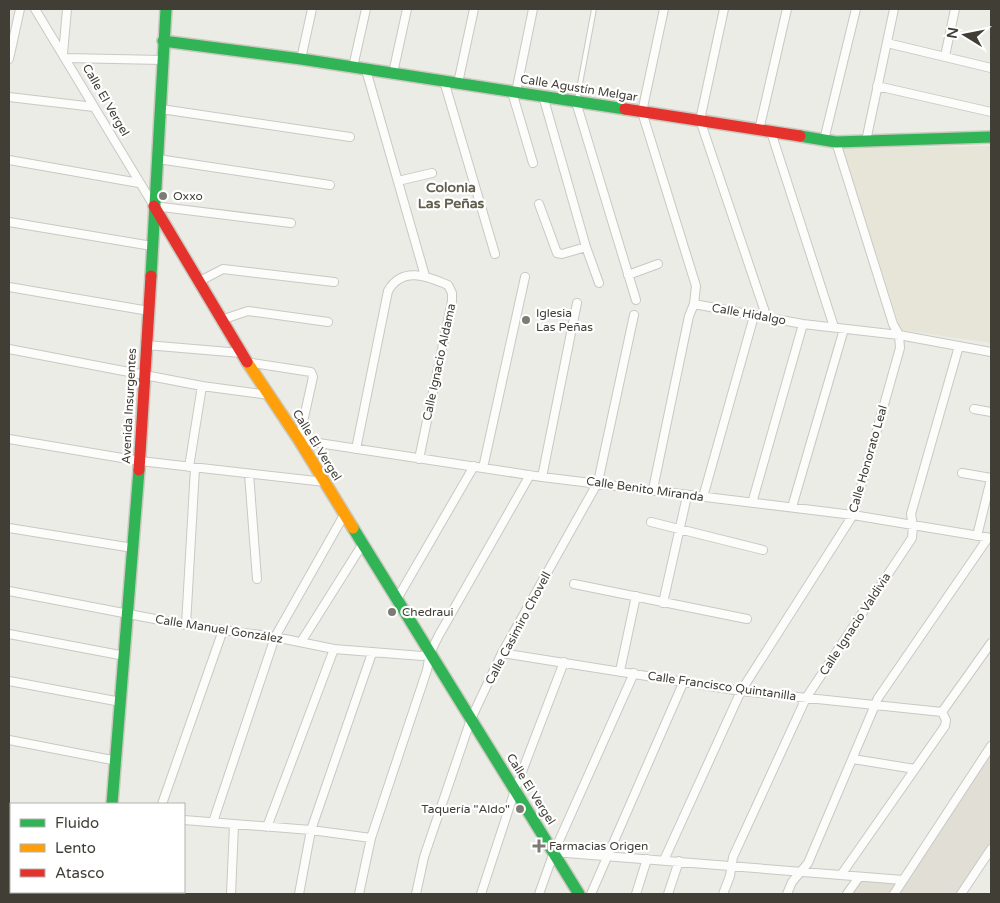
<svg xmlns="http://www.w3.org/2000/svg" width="1000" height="903" font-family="'Varela Round',sans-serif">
<rect width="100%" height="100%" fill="#ecece7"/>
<path fill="#e0ded5" d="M991,746V849L961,894H847L859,877L903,880Z"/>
<path fill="#e6e5d7" d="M991,146V343L901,330L842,148Z"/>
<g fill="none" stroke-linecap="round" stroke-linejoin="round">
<g stroke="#c9c8c3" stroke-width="6">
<path id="lane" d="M577,100L594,9"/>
</g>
<g stroke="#c9c8c3" stroke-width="10">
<path id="street" d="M35,9L154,206L291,223
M724,9L700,120L767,318
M887,43L991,68
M63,54L67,9
M945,56L955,9
M66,58L162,60
M9,59L20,9
M301,59L312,9
M353,67L366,9
M366,70L425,276
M393,73L407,9
M444,81L495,254
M458,83L474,9
M877,86L991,112
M512,92L533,163
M516,92L533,9
M543,96L586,247L599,283
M9,97L94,107
M576,102L636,300
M161,109L350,137
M759,130L787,9
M771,132L834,327
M824,140L856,9
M866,141L894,9
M158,159L330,185
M9,160L139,183
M398,181L432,173
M539,204L557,253L562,254L586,247
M9,222L152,246
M628,275L658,264
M198,282L223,269L334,282
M9,287L149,311
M694,304L803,324L899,335L991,352
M221,320L248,311L328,322
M146,345L241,353
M9,349L202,386L269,395
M246,362L311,372L313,377L299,440L542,477L853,515L991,538
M974,409L991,412
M9,439L140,461L325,482
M356,449L388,291C402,266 427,276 448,285L452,293V301L419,459
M189,467L202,386
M483,468L525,277
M962,473L991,478
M249,474L257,579
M542,477L577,303
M653,489L689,316L694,304L696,286L642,112L664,9
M703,497L754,316
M752,503L803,324
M792,507L844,329
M651,522L763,550
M9,528L133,548
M977,536L991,479
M574,584L747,619
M9,591L186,625L275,637L334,649L422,656L430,653
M397,599L474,466
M663,603L687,496
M186,625L195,468
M9,634L125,656
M301,642L362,545
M502,653L741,691L942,712
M620,671L636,596
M9,681L121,702
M9,740L117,761
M853,759L915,769
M162,804L223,630
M184,820L311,830L371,838
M9,821H11
M213,822L275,637L344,515
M267,827L334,649
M554,852L903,880
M664,860L741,691L853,515L900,348L899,335L893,324L836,142
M841,875L945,726L946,720L942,712L991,643
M158,892V894
M9,893L12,894
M231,894L234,825
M299,894L311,830L372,653
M359,894L371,838L427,670L430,653L439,635L530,475
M416,894L424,857L471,719L502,653L598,482L634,315
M481,894L515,790L564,662
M539,894L554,852L634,673
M591,894L684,681
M636,894L647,859
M668,894L679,861
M723,894L730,876L733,857L806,698L912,538L913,526L911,514L959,346
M787,894L792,882L808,863L878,698L988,538
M847,894L859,877
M894,894L991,746
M961,894L991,849"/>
</g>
<g stroke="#cac9bf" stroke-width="14">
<path id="fast" d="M163,41L301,59L625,109
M800,136L836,142L991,137
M151,276L166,9
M353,528L579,894
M112,804L139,470
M102,894L103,892"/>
</g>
<g stroke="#cac9bf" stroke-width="14">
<path id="slow" d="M247,362L299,440L353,528"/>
</g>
<g stroke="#cac9bf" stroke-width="14">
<path id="jam" d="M625,109L800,136
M154,206L247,362
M139,470L151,276"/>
</g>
<use href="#lane" stroke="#fcfcfb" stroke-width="4"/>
<use href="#street" stroke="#fcfcfb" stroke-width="8"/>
<use href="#fast" stroke="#30b455" stroke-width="11"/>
<use href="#slow" stroke="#ff9f0a" stroke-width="11"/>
<use href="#jam" stroke="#e5322d" stroke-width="11"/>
</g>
<g fill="#7d7b73" stroke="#fff" stroke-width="2">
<circle cx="163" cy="196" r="5"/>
<circle cx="526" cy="320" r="5"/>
<circle cx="392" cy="612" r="5"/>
<circle cx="520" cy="809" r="5"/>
<path d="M536.5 838.5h5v5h5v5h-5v5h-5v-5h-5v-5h5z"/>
</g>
<g text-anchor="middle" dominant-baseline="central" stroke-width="4.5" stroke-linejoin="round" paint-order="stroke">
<g font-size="12" fill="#413e35" stroke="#fff">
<text transform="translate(579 88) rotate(9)">Calle Agustín Melgar</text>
<text transform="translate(106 100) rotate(60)">Calle El Vergel</text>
<text transform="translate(749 314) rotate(10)">Calle Hidalgo</text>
<text transform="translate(439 362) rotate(-78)">Calle Ignacio Aldama</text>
<text transform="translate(129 406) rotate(-87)">Avenida Insurgentes</text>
<text transform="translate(317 445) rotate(58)">Calle El Vergel</text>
<text transform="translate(868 459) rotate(-74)">Calle Honorato Leal</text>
<text transform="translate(645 489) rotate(8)">Calle Benito Miranda</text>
<text transform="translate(855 624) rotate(-57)">Calle Ignacio Valdivia</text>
<text transform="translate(518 628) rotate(-62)">Calle Casimiro Chovell</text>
<text transform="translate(219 629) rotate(9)">Calle Manuel González</text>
<text transform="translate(722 686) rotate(8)">Calle Francisco Quintanilla</text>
<text transform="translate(531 789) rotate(58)">Calle El Vergel</text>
</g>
<g font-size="12" fill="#413e35" stroke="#fff" text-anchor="start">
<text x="173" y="196">Oxxo</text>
<text x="536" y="313">Iglesia<tspan x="536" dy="14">Las Peñas</tspan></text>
<text x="402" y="612">Chedraui</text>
<text x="510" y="809" text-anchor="end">Taquería "Aldo"</text>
<text x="549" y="846">Farmacias Origen</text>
</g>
<g font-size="14" font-weight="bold" fill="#625d4d" stroke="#fff">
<text x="451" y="187">Colonia<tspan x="451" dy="16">Las Peñas</tspan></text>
</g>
</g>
<rect width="1000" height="903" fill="none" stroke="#413e35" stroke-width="20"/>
<rect x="10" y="803" width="175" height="90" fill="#ffffff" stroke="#b3b2ae"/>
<rect x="20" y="819" width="25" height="8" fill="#30b455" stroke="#b3b2ae"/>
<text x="55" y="828" font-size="15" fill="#413e35">Fluido</text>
<rect x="20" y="844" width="25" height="8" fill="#ff9f0a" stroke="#b3b2ae"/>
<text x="55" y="853" font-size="15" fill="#413e35">Lento</text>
<rect x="20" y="869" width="25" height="8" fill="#e5322d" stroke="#b3b2ae"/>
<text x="55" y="878" font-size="15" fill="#413e35">Atasco</text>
<g transform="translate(965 35) rotate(280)" stroke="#ffffff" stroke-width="4" paint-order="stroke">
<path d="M0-4L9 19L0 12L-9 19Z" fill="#413e35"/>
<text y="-8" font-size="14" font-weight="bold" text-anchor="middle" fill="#413e35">N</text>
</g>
</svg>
